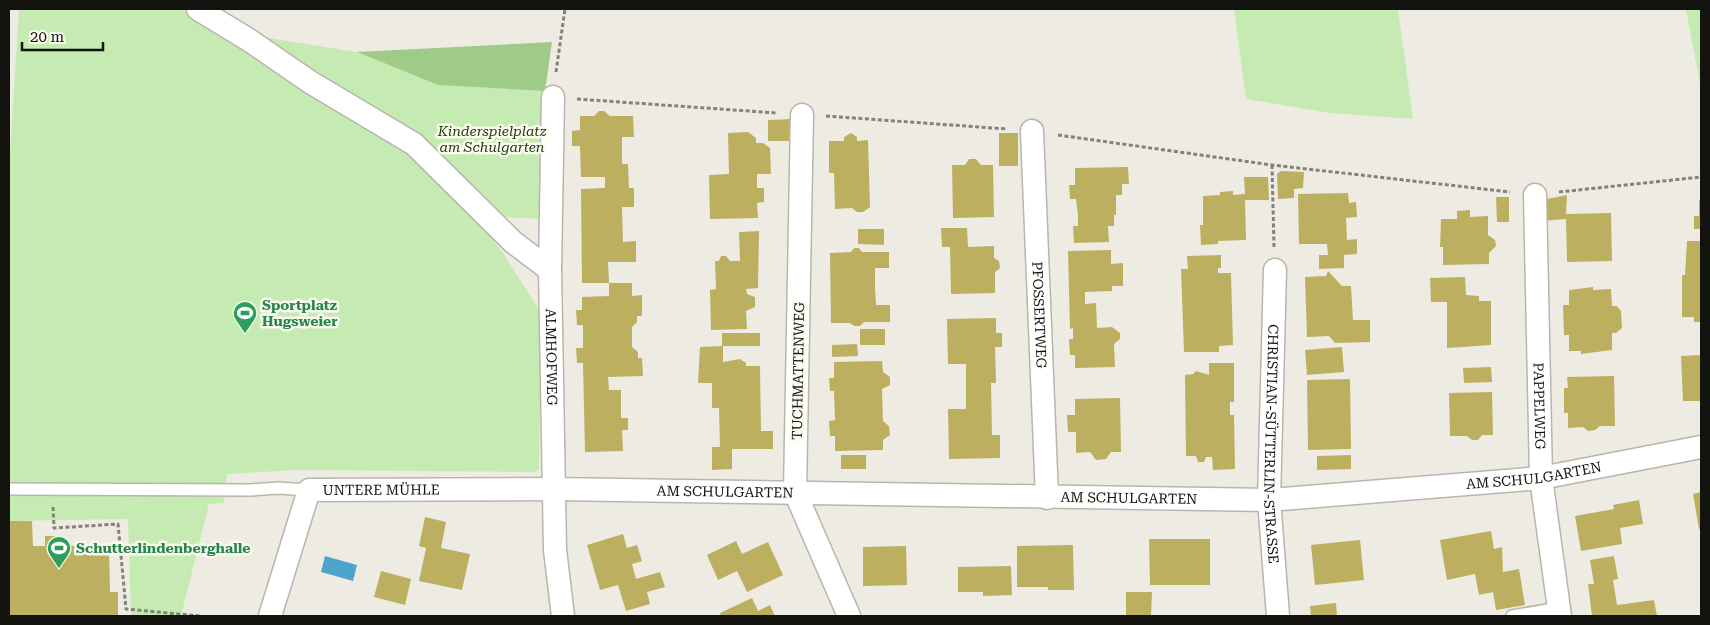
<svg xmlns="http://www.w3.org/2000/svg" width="1710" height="625" font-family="'Roboto Serif',serif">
<rect width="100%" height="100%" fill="#eeece2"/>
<path fill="#c5ebb2" d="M19,9H182L415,152L464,202L503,253L541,313L539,469L534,472L296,470L227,474L224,503L209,504L181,616H131L128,519L9,521V168Z
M1234,9H1398L1413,119L1330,113L1246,99Z
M1686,9H1701V89Z
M250,35L357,52L438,85L545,91L540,219L505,217L491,210Z"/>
<path fill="#9fcb88" d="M552,42L545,91L438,85L357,52Z"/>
<path fill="#4ea4cc" d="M325,556L357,565L353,581L321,572Z"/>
<path fill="#bcaf60" d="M599,111H604L610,116H633L634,137H622V164H628L629,188H634V207H622L623,242L636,241V262H608L609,283H582L581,189L605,188V177H581L580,146H572V131L580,130V116H594Z
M793,119V141H768V120Z
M748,132L756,138V143H763L770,148L771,174H757V188H764V202L757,203L758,218L710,219L709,175L729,174L728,133Z
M851,133L857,137V141L868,140L870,207L863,212H857L852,208L835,209L834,173H829V141H844V137Z
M999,133H1018V166H999Z
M969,159H976L981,165H993L994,217L953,218L952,165H965Z
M1128,167L1129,184H1122V195H1116V215H1114V226H1108L1109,242L1074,243L1073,226H1078V215L1076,199H1070L1069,185H1075V168Z
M1281,171L1304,172L1303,188L1294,189V198L1278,199L1277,174Z
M1244,177H1268L1269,200H1245L1246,240L1218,241V244L1201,245L1200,225H1203V196L1220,195V192L1233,191V195L1245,194Z
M1348,193L1349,203L1356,202L1357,217L1346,218L1347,240L1357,239V254L1344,255V268L1319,269V255H1328L1327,244H1299L1298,194Z
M1567,195L1566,214L1611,213L1612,261L1567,262L1566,219L1542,221V200Z
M1496,197H1509V222H1497Z
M1699,200H1701V229H1694V216H1699Z
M1470,210V217L1488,216V235L1495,240L1496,246L1489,253V264L1443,265V247H1440L1441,219H1457V211Z
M941,228H967L968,247L994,246V258L999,261L1000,268L995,272V293L951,294L950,247H942Z
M858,229H884V245L858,244Z
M759,231L758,288L746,289L747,294L755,297V307L746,311L747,329L711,330L710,290L716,289L715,261H719L721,256H726L730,261H740L739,232Z
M1687,241H1701V322H1694V317H1682V275H1685Z
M854,248H859L862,252H889V268H875V287L876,305H890V322H864L860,326H854L850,323H831L830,253L851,252Z
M1111,250V264L1123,263V286H1112V291L1085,292V304L1096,303L1097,328L1112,327L1120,333V339L1114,344L1115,367L1075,368V355H1070L1069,339H1073V328L1070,329L1068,251Z
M1221,255V268H1218V273H1231L1233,345L1219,346V352H1184L1181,269H1188L1187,256Z
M1328,271L1342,286H1351L1353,320H1370V342L1335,343L1329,336L1307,337L1305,277L1326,276Z
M1465,277L1466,295L1479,296V301H1491V345L1447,348V302H1431L1430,278Z
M609,283H632V296L642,295V316H637V322L632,327V347L638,352V358H642L643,376L608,377L609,390H621V418H628V430H622L623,451L585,452L583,363H577L576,348H583V325H577L576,310H582V297L609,296Z
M1593,287V290L1611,289L1612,306H1617L1621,311L1622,328L1616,333H1612V350L1581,354V351H1569V335H1564L1563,305H1569V290Z
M996,318V333H1002V347H995L996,383H991L992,435H1000V458L949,459L948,409H966V364H948L947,319Z
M860,329H885V345H860Z
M722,333H760V346H722Z
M857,344L858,356L832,357V345Z
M723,346V362L740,359L746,363V366H760L761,431H773V449H732V469L712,470V447H720L719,408H712V383H698L700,347Z
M1342,347L1344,372L1307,375L1305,350Z
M1701,355V401H1683L1681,356Z
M882,361L883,372L890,377V385L882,389L883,421L889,426L890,435L883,440V450L835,451V436H830L829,421L835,420L834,391H830L829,378H834V362Z
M1209,363H1234V402H1230V415H1234L1235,469L1213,470L1212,457H1206L1204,462H1198L1196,456H1186L1185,375L1193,374L1196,371L1209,375Z
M1491,367L1492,382L1464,383L1463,368Z
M1614,376L1615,426H1600L1595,430L1588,431L1583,427L1568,428V413H1564V388H1568L1567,377Z
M1350,379L1351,449L1308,450L1307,380Z
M1492,392L1493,435H1482L1478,440H1472L1467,436H1450L1449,393Z
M1120,398L1121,452H1111L1106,459L1096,460L1090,452L1076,453V432H1068L1067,415H1075V399Z
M841,455H866V469H841Z
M1351,455V469L1317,470V456Z
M1701,492V528L1699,529L1693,494Z
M1639,500L1643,524L1620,528L1622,544L1581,551L1575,516L1614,509L1613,505Z
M425,517L446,522L441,548L470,554L462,590L419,581L426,548L419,546Z
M9,521H32L33,546H45V536H59V546L109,545L110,592H118V616H9Z
M1491,531L1494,549L1502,547L1503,572L1519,569L1525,605L1496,610L1493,592L1479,595L1475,574L1447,580L1440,540Z
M623,534L627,548L637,545L642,561L632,564L636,579L660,572L665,587L647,592L650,604L626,611L618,585L600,590L587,545Z
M1149,539H1210V585H1150Z
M1360,540L1364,580L1315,585L1311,545Z
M736,541L742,554L768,542L783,575L747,592L737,571L718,580L707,555Z
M1073,545L1074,590H1048V587H1017V546Z
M906,546L907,585L863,586V547Z
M1614,556L1618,579L1613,580L1617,605L1654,600L1657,616H1592L1588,584H1594L1590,560Z
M1011,566L1012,595L983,596V592H958V567Z
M381,571L411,579L405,605L374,597Z
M1126,592H1152L1151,616H1126Z
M752,598L758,611L770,605L775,616H721L720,613Z
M1336,603L1337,616H1311L1310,606Z"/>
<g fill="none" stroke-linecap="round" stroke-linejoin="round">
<g stroke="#b8b6ac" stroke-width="14">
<path id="service" d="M9,489L251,490L278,488L309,490
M1512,616L1559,608"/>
</g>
<g stroke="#b8b6ac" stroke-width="25">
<g id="minor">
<path d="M198,9L249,40L310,82L414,144L513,242L550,270"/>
<path id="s1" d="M553,97L550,270L555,550L563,616"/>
<path d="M802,115L795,492L849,616"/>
<path id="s2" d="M1032,131L1047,498"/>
<path id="s3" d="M1535,195L1541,478L1560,616"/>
<path id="s4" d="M1275,270L1269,500L1278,616"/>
<path id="s5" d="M270,616L309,490L554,489L1269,500L1541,478L1701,447"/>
</g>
</g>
<path stroke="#82817a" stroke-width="3" stroke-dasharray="4 2.5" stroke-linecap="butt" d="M556,72L565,9
M577,99L777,113
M826,116L1007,129
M1058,135L1272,165L1510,192
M1272,165L1274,247
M1559,192L1701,177
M53,507L54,528L118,524L126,609L200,616"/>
<use href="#service" stroke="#fff" stroke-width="11"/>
<use href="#minor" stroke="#fff" stroke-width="22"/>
</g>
<defs>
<g id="stadium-pin" transform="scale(1.25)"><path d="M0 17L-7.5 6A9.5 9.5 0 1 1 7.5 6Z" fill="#2e9e5b" stroke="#fbfaef"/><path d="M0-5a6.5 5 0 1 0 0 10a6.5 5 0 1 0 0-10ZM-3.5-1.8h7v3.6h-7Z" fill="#fff"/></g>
</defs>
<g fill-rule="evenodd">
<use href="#stadium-pin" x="245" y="313"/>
<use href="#stadium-pin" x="59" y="548"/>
</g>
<g text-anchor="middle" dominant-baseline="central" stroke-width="5" stroke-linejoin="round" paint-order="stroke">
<g font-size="14" font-style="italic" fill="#203c0e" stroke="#fbfaef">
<text x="492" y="131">Kinderspielplatz<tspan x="492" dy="16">am Schulgarten</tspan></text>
</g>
<g font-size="14" font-weight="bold" fill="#27864d" stroke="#fbfaef" text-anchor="start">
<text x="262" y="305">Sportplatz<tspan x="262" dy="16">Hugsweier</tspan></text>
<text x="76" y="548">Schutterlindenberghalle</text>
</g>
<g font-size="14" fill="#12120e" stroke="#fbfaef">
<text stroke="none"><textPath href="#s2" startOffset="184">PFOSSERTWEG</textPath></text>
<text stroke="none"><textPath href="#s1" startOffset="260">ALMHOFWEG</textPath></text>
<text transform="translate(798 371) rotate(-89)">TUCHMATTENWEG</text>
<text stroke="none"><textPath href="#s3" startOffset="211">PAPPELWEG</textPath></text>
<text stroke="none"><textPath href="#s4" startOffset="174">CHRISTIAN-SÜTTERLIN-STRASSE</textPath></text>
<text stroke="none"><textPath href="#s5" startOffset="1358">AM SCHULGARTEN</textPath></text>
<text stroke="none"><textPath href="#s5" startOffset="204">UNTERE MÜHLE</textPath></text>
<text stroke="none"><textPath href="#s5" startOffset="548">AM SCHULGARTEN</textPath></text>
<text stroke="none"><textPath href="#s5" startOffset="952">AM SCHULGARTEN</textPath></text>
</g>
</g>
<rect width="1710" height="625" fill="none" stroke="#12120e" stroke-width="20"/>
<path d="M22 42v8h81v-8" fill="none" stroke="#12120e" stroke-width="2.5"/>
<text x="30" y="42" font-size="15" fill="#12120e" stroke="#fbfaef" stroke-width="4" paint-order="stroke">20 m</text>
</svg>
